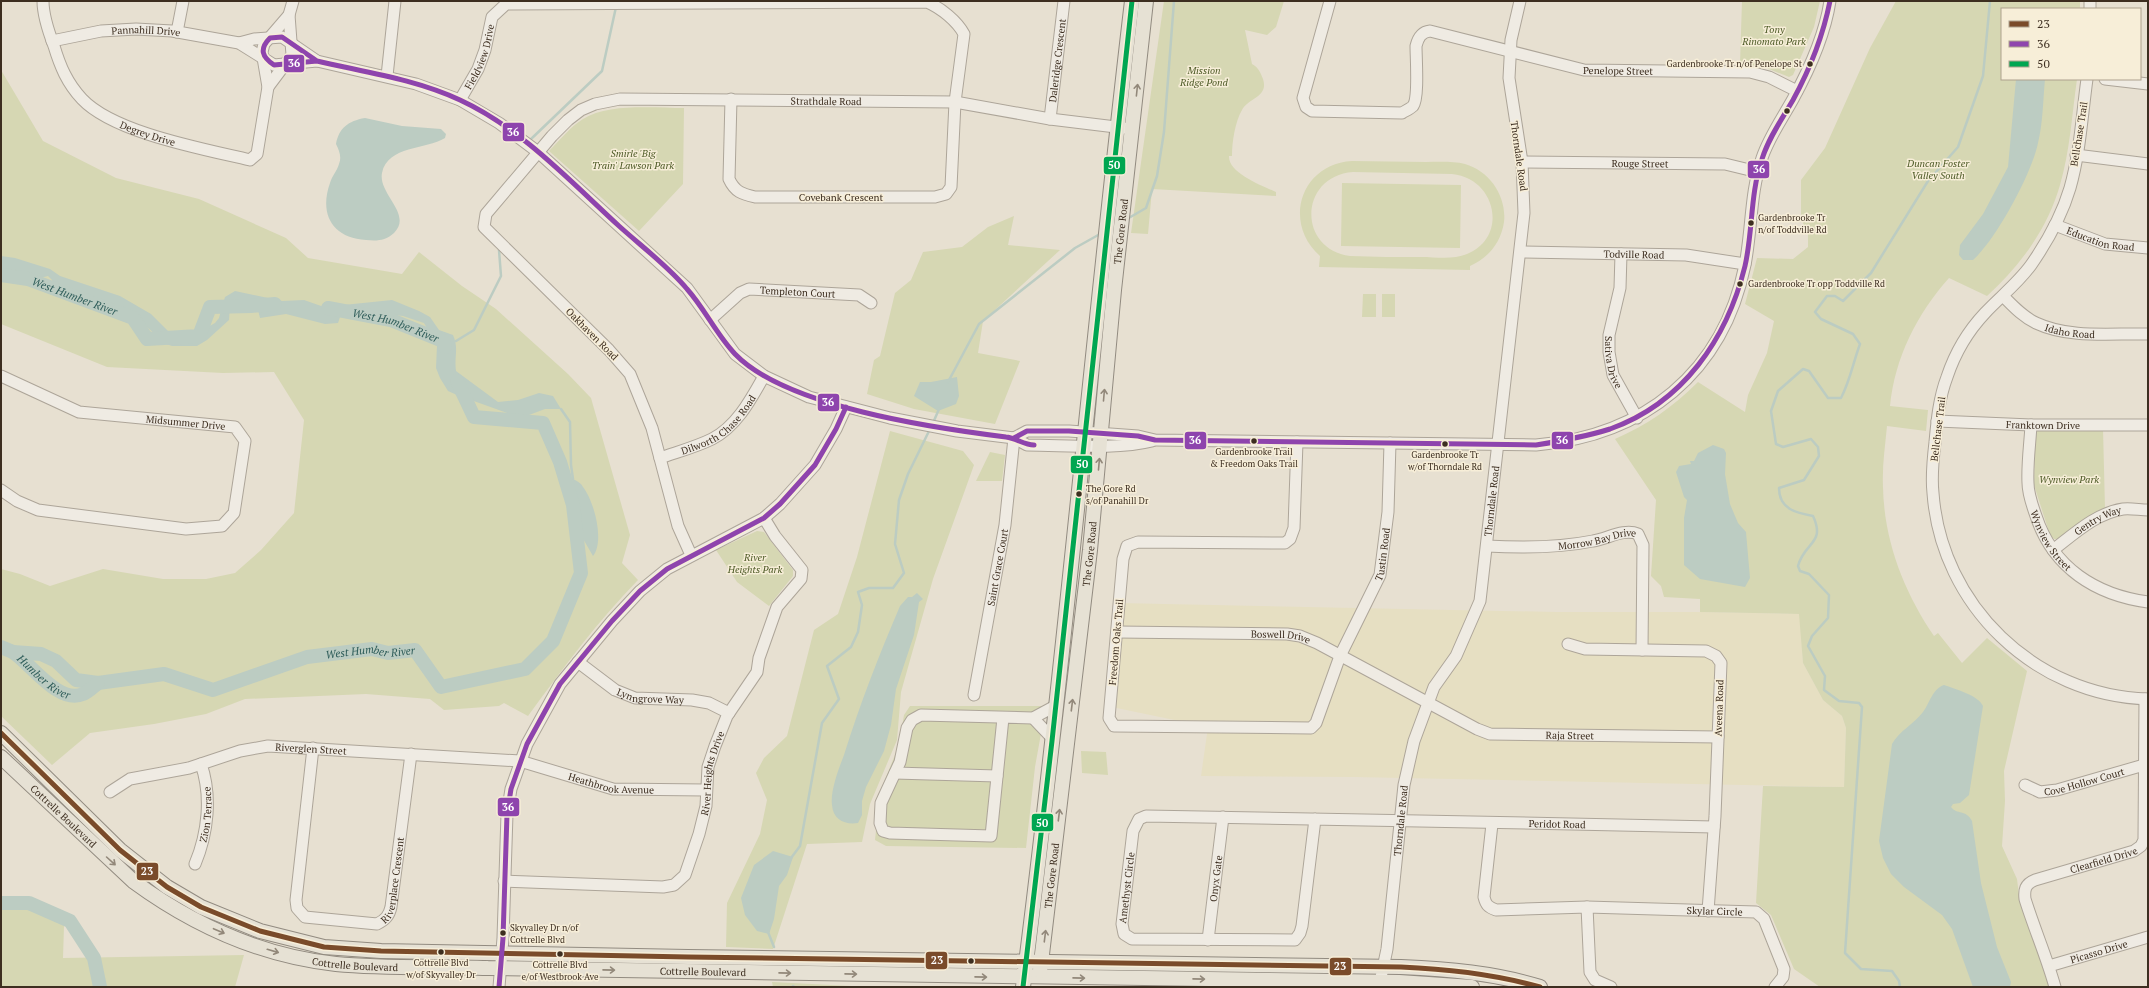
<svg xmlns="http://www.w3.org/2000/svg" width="2149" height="988" font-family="'PT Serif',serif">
<rect width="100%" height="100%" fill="#e7e0d1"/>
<path fill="#e6dfc2" d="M1117,603L1556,612H1700L1800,614L1803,663L1823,700L1842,716L1846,728L1844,787L1354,777L1201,776L1208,727L1107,706Z"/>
<path fill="#d6d7b3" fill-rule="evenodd" d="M1164,1H1284L1276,27L1267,35L1245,30L1252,64C1259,68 1260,72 1263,79C1269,97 1248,98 1242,110C1235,122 1232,142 1232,156H1229C1228,173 1263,186 1276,192V196L1152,189L1148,234L1131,233Z
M1742,1H1820L1814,27L1793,75L1789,77L1764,67L1740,64Z
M1896,1H2080V9H2002V79H2077C2072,114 2070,151 2060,185C2048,228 2020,266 1987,296L1949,278C1917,314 1895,357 1890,406L1928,410L1926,431L1887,426C1885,447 1882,467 1883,487C1884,541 1904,592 1934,636L1938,633L1962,663L1987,638L2027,671L2004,771L2005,801L2002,846L2017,879L2019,895L2036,949L2044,966L2050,987H1820L1794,969L1771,915L1756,903L1763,786L1844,787L1846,728L1842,716L1823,700L1803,663L1799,614L1700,612V599L1664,597L1661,586L1651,576L1656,500L1615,439C1647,425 1673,407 1698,382L1745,412L1748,395L1767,353L1774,321L1745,304L1757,258L1793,259L1808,247V233L1801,219V180L1825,148L1870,48Z
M1,70L43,141L116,178L199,199L286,238L308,258L402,274L419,252L462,286L496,309L568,374L591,398L630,535L622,563L638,580C597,622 563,668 528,716L504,703L499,706L444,710L430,699L366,694L245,699L206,714L154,724L90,733L52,765L1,716V569L20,574L50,586L103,569L163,579H206L235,573L261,550L294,513L304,420L274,372L223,373L107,367L1,324Z
M684,108L683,184L639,231L549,151C560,140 570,127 583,119C608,103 654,108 684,108Z
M1352,161C1377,161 1401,162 1426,162C1438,162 1453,161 1465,164C1490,171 1507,197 1504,222C1501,243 1488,258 1470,266V270L1319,267L1320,256C1282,222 1301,164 1352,161ZM1353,172L1452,174C1496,178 1509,237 1467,254C1453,260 1436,257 1421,257C1398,257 1374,257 1350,256C1297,249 1299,176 1353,172Z
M1342,183L1461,185L1460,248L1341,246Z
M1014,216L1008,245L1060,250L983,321L978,353L1020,361L995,424L914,409L867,394L874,360L880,356L895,293L911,280L923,252L962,247L988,227Z
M1363,294H1376V317H1362Z
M1382,294H1395V317H1382Z
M2103,428L2105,509L2059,539H2054L2050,535L2034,485L2035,435L2038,430Z
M890,431L963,451L974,465L933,579L901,692L897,740L870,804L862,842L807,844L773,949L726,947L727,903L760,834L767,800L756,773L764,758L787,736L814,630L838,614L857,557Z
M990,452L1005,455L1002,481H976Z
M757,531L764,532L793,570V576L769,606L737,582L716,550Z
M910,706H1046L1035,767L1026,848L886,846L875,840L880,792L899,745L904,715Z
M1081,751L1106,752L1108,775L1082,773Z
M1,899L48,906L64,926L63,958L244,955L235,987H1Z
M772,982L871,987H773Z"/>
<path fill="#bcccc2" d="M2016,79H2045C2043,100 2043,123 2038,143C2032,173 1996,240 1973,260H1963L1959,255L1960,245L1983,214L2008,167Z
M365,118L402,126L441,129L446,134L445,138C426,150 388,145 382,173C378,194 413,214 394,233C385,241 377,241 366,240C332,238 319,214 330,183C332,176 337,171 339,164C342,157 339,150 336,144C339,128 348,121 365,118Z
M1,256L15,258L50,269L60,276L120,296L151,314L168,331L184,336L197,333L215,323L219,318L225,297L235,291L282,301L304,300L324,307L392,300L419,311L430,317L439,330L453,335C459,348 454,357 456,371L498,402L518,400L539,393L553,396L561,409H545L521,418L457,395L448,391L440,378L436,368L437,345L424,323L403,316L349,310L340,317L338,323L325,324L286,314L260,318L257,306L248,300L236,302L230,306L229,320L207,340L197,346H172L166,344L138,319L117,308L53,287L52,280L48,276C29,282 20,271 1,269Z
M957,377L959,396L956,404L938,411L914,396L920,382H931Z
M1713,445L1724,449L1726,453L1725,474L1730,504L1738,523L1746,532L1750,578L1745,587L1700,579L1684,565V518L1687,500L1684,497L1676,472L1679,466L1691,464L1690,461H1694L1698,453Z
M573,479C577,481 581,483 583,487C594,501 605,541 593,556L582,537L571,488Z
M917,593L923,599L919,602L914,635L896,689L891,725L884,751L866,787L862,801V815L858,823C845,825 833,820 832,805C830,791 839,768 844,755C860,704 879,655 900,606L908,597H912Z
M1944,685C1955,689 1978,695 1983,706L1969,795L1960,803L1953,804L1951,807C1957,815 1966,809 1972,821L1981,883L1997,947L2011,982L2010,987H1973L1952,929L1942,915L1904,887L1891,874L1883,858L1879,841L1892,744C1899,731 1914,724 1923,712C1930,703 1932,689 1944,685Z
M773,851L793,857L787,875L779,886L774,919L769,934L757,931L745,915L741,898L754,865Z"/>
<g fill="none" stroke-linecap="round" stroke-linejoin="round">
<path stroke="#bcccc2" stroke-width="2.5" d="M530,140L602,71L616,7
M1127,219L1146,208L1157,176L1164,132L1174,1
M456,341L474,330L501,276L499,250
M948,382L979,324L1075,248L1100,234
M561,409L570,422L571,465L573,479
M933,423L939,409
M791,858L800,846L822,723L839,699L827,666L851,647L858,632L862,605L858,592L869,588H893L904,573L895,544L899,500L908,474L930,429
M768,932L774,947
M793,986L794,987
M1900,987L1899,981L1892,971L1861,969L1845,953L1862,707L1859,703L1839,701L1824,690L1825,676L1808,646L1812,636L1828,618L1829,595L1809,574L1800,571L1798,566C1804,542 1826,544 1813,516C1796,513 1779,509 1779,488L1804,480L1819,456L1818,447L1811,439L1783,447L1776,444L1771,411L1778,391L1803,369L1809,371L1828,398H1841C1850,381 1853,363 1860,344L1853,334L1821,319L1815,312L1827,296H1835L1843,301L1871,273L1928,181L1958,147L1983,76L1990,1"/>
<g stroke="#bcccc2" stroke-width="14">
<path id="s1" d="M1,275L28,279L133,318L147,339L199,336L210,307L251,306L275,304"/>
<path id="s2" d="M328,308L391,320L443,341L445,347"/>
<path id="s3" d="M1,647L13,652L41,654L56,661L76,680L98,683L164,674L213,690L307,657L372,649L388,653L415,650L441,687L525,669L553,641L581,573L573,505L560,462L543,423L474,417L457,381"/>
<path id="s4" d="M13,652C30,663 59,705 83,694C88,692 93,687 98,683"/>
<path d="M1,903H29L70,921L94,958L100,987"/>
</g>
<g stroke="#ada599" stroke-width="13">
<g id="minor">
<path id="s5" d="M43,1C43,14 49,33 54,46C60,66 67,83 82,99C114,133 204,149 250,160L257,154L268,87L262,52L264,44L289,15L293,1"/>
<path id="s6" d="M1330,1L1303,98L1306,107L1312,111L1402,113C1405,111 1410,109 1413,106C1419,98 1416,58 1416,46C1418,38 1421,32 1430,31L1584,70L1750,72L1769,77L1797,91"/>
<path d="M2090,1V9"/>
<path d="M177,32L183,1"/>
<path id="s7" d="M52,41L101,31L136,29L172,31L239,43L274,65L317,61"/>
<path d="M239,43L254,39L282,37L317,61L416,84L460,100L499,123L538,152L687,288L735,354L764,376L809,397L890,418L957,431L1014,438L1027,445C1065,445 1116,450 1152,441"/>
<path d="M387,76L395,1"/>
<path d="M2087,79C2082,115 2080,153 2070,188C2062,215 2047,242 2031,265C2018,283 2000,297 1985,313C1968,331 1955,353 1947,377C1939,398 1937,420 1935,442C1933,459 1931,476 1933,493C1941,605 2035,696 2148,699"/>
<path d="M2105,79L2148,84"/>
<path d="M268,87L292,55L289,15"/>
<path id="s8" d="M460,100L478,69L485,50L492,17L506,4L927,2C941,8 957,21 964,34L955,102L951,187L946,194L935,197H755C742,194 735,192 729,179L731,99"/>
<path id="s9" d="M1050,119L1064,1"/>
<path d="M2076,155L2148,164"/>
<path id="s10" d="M1522,162L1725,164L1758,172"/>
<path id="s11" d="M2055,225L2105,244L2148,248"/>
<path id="s12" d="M1521,252L1686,255L1745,264"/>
<path id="s13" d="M1621,254L1620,288L1609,335V352L1613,375L1637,418"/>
<path id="s14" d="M2003,296C2013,306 2023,317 2036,323C2070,339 2112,333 2148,334"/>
<path id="s15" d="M710,320L740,293L749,289L859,295L871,303"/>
<path id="s16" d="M1,376L79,412L235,427L245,441L234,513L222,526L186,529L38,510L17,501L1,490"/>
<path id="s17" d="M1937,421L2031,425H2148"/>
<path id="s18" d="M2031,425C2030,444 2027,464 2028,483C2028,494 2032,505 2036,516C2053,568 2096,595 2148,602"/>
<path d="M1014,438L1027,431H1069L1138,436L1155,440L1536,445C1644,436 1723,373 1745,265C1752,229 1750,193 1762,158C1769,137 1782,119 1793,99C1809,70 1825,34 1830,1"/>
<path id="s19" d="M1297,442L1294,528L1290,539L1285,543L1138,542L1127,546L1123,559L1109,718L1114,726L1311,728L1316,723L1340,656L1380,575L1388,512L1390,443"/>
<path id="s20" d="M660,458C677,452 696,447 712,439C737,426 751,399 764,376"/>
<path id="s21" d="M1487,546C1523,548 1558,548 1593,541C1607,539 1624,528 1638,534L1643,545L1642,650"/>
<path id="s22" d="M2053,550C2074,534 2096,513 2123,509C2131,508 2140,510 2148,510"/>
<path id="s23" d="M691,555L678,526L652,428L630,374L609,350L484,227L486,214L552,136L568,120L581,110L595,104L620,99L955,102L1050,119L1124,128"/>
<path id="s24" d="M1117,632L1287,634L1300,636L1317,643L1477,729L1490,734L1718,737"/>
<path d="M1568,644L1585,649L1706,651L1716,656L1721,663L1715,816L1708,911"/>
<path id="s25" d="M578,662L615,690L635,698L692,700L709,703L729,713"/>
<path id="s26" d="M974,695L1005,525L1014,438"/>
<path d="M1003,718L991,836L890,833L883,831L880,823L881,803L900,762L907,728L912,720L921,715L1033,718L1057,705"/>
<path d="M1033,718L1053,739"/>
<path id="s27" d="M313,748L296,900L297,908L305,917L377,924C385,920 389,916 391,907L411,754"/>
<path d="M895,773L997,776"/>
<path id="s28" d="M2025,785L2040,792L2057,790L2144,765"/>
<path id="s29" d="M110,792L130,779L189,768L240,751L268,746L520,761L613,789L705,790"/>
<path id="s30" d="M1315,819L1302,926L1300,933L1295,940L1132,939L1124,934L1122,924L1133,831L1139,819L1146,816C1335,819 1525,823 1714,827"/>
<path id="s31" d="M1492,824L1484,897C1486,905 1488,907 1496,910L1587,907L1756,912L1764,919L1784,969L1783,977L1775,987"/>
<path id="s32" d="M195,864C208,833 212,796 201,764"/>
<path id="s33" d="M504,881L663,887L674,885L685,875L699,834L706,806L708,767L715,746L727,716L757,672L759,658L777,607L801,579L802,570L775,536L764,518"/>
<path d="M1587,907L1590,972L1595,980L1611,987"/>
<path id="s34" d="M1208,940L1223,817"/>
<path id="s35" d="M2049,966L2148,937"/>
<path d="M499,987L503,938L507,814L511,789L527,744L560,684L612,621L640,591L667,569L764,518L780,504L815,465L836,429L846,407"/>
<path id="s36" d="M1379,987L1387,949L1404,785L1414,741L1434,687L1456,656L1480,601L1524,213L1522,162L1509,78L1511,40L1520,1"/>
<path id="s37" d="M2055,987C2047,958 2034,928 2025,899C2024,890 2025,884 2035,880L2134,851L2141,846L2144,840L2145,699"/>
</g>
</g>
<g stroke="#928b80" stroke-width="16">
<g id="major">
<path d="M1,733L120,850L167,887L201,907L260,931L324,947L381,951L688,957L1401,967C1448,969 1495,973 1540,987"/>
<path id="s38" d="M1,757L133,881C193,925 262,956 336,964C387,969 438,966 488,968L1399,982L1472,987"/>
<path id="s39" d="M1040,971L1090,550L1114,290L1146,1"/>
<path d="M1023,987C1065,659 1093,329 1132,1"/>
</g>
</g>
<use href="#minor" stroke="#efebe3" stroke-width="11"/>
<use href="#major" stroke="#e6e1d4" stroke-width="14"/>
<g stroke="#f7eed8" stroke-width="8">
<path id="bus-1" d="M1,733L120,850L167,887L201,907L260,931L324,947L381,951L688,957L1401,967C1448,969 1494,974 1540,987"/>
</g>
<g stroke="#f7eed8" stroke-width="8">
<path id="bus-2" d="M282,37L317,61L274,65C262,57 259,49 270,38Z
M317,61C364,72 415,79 460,100C521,128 570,181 619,226C641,246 668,266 687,289C705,309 716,334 735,354C786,407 934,428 1006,437C1016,438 1024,445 1034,445
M1014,438L1027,431H1069L1138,436L1155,440L1536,445C1561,441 1585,437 1610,429C1683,403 1727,339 1745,266C1753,231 1750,194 1762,159C1769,137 1782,119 1793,100C1810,69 1823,36 1830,1
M499,987L503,938L507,814L511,789L527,744L560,684L612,621L640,591L667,569L764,518L780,504L815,465L836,429L846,407"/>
</g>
<g stroke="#f7eed8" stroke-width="8">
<path id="bus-3" d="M1023,987L1052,741L1132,1"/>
</g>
<use href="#bus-1" stroke="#7a4b2a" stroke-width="5"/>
<use href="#bus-2" stroke="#8e44ad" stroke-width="5"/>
<use href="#bus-3" stroke="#00a651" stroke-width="5"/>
</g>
<defs><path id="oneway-shaft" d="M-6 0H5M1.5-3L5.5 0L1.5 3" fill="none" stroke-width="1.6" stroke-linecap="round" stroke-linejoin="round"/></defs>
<g stroke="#92887a">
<use href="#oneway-shaft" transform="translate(1137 90) rotate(-84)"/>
<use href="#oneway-shaft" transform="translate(1104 395) rotate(-85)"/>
<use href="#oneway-shaft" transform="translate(1099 464) rotate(-85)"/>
<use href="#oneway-shaft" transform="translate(1072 705) rotate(-83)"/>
<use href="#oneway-shaft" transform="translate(1059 815) rotate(-83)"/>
<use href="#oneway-shaft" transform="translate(111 861) rotate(42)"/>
<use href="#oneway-shaft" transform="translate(219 931) rotate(23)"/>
<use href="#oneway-shaft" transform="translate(1045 936) rotate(-83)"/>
<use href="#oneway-shaft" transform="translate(273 951) rotate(16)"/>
<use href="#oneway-shaft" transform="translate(609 970) rotate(1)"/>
<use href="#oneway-shaft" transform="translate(785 973) rotate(1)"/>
<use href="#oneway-shaft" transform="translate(851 974) rotate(1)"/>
<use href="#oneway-shaft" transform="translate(981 977) rotate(1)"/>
<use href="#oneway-shaft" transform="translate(1079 978) rotate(1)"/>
<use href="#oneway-shaft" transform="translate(1199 979) rotate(1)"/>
</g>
<g fill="#3d2e20" stroke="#f7eed8" stroke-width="1.5">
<circle cx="1810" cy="64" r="3.5"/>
<circle cx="1787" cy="111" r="3.5"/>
<circle cx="1751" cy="223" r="3.5"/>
<circle cx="1740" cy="284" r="3.5"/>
<circle cx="1254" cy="441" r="3.5"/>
<circle cx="1445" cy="444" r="3.5"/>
<circle cx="1079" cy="494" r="3.5"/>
<circle cx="503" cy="933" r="3.5"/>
<circle cx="441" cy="952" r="3.5"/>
<circle cx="560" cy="954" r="3.5"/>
<circle cx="971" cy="961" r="3.5"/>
</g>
<g text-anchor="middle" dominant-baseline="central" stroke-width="3" stroke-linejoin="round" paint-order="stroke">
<g font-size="9" fill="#3d2e20" stroke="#f7eed8" text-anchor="start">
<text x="1802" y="64" text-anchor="end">Gardenbrooke Tr n/of Penelope St</text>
<text x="1758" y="218">Gardenbrooke Tr<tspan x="1758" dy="12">n/of Toddville Rd</tspan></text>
<text x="1748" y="284">Gardenbrooke Tr opp Toddville Rd</text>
<text x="1254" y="452" text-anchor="middle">Gardenbrooke Trail<tspan x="1254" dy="12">&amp; Freedom Oaks Trail</tspan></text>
<text x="1445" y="455" text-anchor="middle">Gardenbrooke Tr<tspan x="1445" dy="12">w/of Thorndale Rd</tspan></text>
<text x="1086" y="489">The Gore Rd<tspan x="1086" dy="12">s/of Panahill Dr</tspan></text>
<text x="510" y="928">Skyvalley Dr n/of<tspan x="510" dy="12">Cottrelle Blvd</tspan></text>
<text x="441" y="963" text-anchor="middle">Cottrelle Blvd<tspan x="441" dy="12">w/of Skyvalley Dr</tspan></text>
<text x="560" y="965" text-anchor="middle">Cottrelle Blvd<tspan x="560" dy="12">e/of Westbrook Ave</tspan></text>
</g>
<g font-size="10" font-style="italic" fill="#4d5a26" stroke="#f7eed8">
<text x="1774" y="29">Tony<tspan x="1774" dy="12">Rinomato Park</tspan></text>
<text x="1204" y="70">Mission<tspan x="1204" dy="12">Ridge Pond</tspan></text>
<text x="633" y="153">Smirle 'Big<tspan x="633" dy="12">Train' Lawson Park</tspan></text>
<text x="1938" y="163">Duncan Foster<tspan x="1938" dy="12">Valley South</tspan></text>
<text x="2069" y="479">Wynview Park</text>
<text x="755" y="557">River<tspan x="755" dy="12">Heights Park</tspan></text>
</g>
<g font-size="10" fill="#3d2e20" stroke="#f7eed8">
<text stroke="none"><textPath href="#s7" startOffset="95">Pannahill Drive</textPath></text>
<text stroke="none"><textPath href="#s8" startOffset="48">Fieldview Drive</textPath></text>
<text stroke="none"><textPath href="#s9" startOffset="59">Daleridge Crescent</textPath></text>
<text stroke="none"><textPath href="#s6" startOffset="496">Penelope Street</textPath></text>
<text stroke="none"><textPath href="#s23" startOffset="800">Strathdale Road</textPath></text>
<text stroke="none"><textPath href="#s5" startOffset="182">Degrey Drive</textPath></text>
<text transform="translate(2079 134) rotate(-81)">Bellchase Trail</text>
<text transform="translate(1519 156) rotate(82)">Thorndale Road</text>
<text stroke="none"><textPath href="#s10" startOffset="118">Rouge Street</textPath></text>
<text x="841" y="197">Covebank Crescent</text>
<text stroke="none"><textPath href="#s39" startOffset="744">The Gore Road</textPath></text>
<text stroke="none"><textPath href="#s11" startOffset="48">Education Road</textPath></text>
<text stroke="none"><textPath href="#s12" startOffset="113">Todville Road</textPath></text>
<text stroke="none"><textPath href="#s15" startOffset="99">Templeton Court</textPath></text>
<text stroke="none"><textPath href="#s14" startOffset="78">Idaho Road</textPath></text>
<text transform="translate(592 334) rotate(45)">Oakhaven Road</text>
<text stroke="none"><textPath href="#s13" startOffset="110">Sativa Drive</textPath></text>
<text stroke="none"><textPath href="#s20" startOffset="69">Dilworth Chase Road</textPath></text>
<text stroke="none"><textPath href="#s16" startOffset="193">Midsummer Drive</textPath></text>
<text stroke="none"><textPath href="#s17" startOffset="106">Franktown Drive</textPath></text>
<text transform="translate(1938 429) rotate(-83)">Bellchase Trail</text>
<text stroke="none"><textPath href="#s36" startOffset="505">Thorndale Road</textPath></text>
<text stroke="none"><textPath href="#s22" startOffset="54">Gentry Way</textPath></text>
<text stroke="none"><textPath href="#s18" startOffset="121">Wynview Street</textPath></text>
<text stroke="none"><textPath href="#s21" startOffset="111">Morrow Bay Drive</textPath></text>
<text stroke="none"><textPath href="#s39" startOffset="420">The Gore Road</textPath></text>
<text stroke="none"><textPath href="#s19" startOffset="832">Tustin Road</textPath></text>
<text stroke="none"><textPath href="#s26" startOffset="130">Saint Grace Court</textPath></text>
<text stroke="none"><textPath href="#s24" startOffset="164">Boswell Drive</textPath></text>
<text transform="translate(1116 642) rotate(-85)">Freedom Oaks Trail</text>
<text stroke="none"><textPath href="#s25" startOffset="83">Lynngrove Way</textPath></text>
<text transform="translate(1719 708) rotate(-88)">Aveena Road</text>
<text stroke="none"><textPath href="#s24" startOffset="477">Raja Street</textPath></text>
<text stroke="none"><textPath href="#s29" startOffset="209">Riverglen Street</textPath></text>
<text stroke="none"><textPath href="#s33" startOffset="291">River Heights Drive</textPath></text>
<text stroke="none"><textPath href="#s28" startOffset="62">Cove Hollow Court</textPath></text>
<text stroke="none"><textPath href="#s29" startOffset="513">Heathbrook Avenue</textPath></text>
<text stroke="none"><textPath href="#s32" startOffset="51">Zion Terrace</textPath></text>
<text stroke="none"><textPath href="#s38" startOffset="86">Cottrelle Boulevard</textPath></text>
<text stroke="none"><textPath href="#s36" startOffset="168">Thorndale Road</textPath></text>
<text stroke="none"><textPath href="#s30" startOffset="832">Peridot Road</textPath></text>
<text stroke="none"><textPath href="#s37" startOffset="188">Clearfield Drive</textPath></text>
<text stroke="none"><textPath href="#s39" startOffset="96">The Gore Road</textPath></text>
<text stroke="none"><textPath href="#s27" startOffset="295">Riverplace Crescent</textPath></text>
<text stroke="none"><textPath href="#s34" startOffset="62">Onyx Gate</textPath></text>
<text stroke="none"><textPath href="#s30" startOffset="343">Amethyst Circle</textPath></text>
<text stroke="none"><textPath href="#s31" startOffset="311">Skylar Circle</textPath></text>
<text stroke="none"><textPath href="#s35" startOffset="52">Picasso Drive</textPath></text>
<text stroke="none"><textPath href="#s38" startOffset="422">Cottrelle Boulevard</textPath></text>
<text stroke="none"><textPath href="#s38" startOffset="770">Cottrelle Boulevard</textPath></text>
</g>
<g font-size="11" font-style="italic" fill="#2f5d5a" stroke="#f7eed8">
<text stroke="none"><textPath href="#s1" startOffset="77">West Humber River</textPath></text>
<text stroke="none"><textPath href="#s2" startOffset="70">West Humber River</textPath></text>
<text stroke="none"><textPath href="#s3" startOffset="389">West Humber River</textPath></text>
<text stroke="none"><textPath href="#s4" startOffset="40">Humber River</textPath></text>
</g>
</g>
<g stroke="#f7eed8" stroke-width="1.5">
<rect x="283" y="54" width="22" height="19" rx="4" fill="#8e44ad"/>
<rect x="502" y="122" width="23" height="20" rx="4" fill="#8e44ad"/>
<rect x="1103" y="156" width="23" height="19" rx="4" fill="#00a651"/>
<rect x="1747" y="160" width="23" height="19" rx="4" fill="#8e44ad"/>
<rect x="817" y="393" width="23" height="19" rx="4" fill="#8e44ad"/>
<rect x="1184" y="431" width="23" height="19" rx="4" fill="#8e44ad"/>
<rect x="1551" y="431" width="23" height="19" rx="4" fill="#8e44ad"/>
<rect x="1070" y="455" width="23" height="19" rx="4" fill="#00a651"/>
<rect x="497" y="797" width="23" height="20" rx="4" fill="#8e44ad"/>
<rect x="1031" y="813" width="23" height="19" rx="4" fill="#00a651"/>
<rect x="136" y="862" width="23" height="19" rx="4" fill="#7a4b2a"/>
<rect x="925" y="951" width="23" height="19" rx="4" fill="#7a4b2a"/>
<rect x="1329" y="957" width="23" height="19" rx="4" fill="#7a4b2a"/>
</g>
<g font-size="11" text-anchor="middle" font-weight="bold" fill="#fff">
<text x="294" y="67">36</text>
<text x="513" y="136">36</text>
<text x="1114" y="169">50</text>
<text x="1759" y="173">36</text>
<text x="828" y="406">36</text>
<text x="1195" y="444">36</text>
<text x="1562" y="444">36</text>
<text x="1082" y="468">50</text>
<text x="508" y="811">36</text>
<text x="1042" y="827">50</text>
<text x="147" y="875">23</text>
<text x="937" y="964">23</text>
<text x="1340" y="970">23</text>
</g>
<rect width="2149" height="988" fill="none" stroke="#3d2e20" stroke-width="4"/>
<rect x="2001" y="8" width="140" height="72" fill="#f7eed8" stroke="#ada18e"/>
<rect x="2009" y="21" width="20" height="6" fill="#7a4b2a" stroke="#ada18e"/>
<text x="2037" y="28" font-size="12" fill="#3d2e20">23</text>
<rect x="2009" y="41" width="20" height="6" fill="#8e44ad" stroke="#ada18e"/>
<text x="2037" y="48" font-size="12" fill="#3d2e20">36</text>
<rect x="2009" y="61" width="20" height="6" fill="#00a651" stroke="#ada18e"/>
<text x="2037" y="68" font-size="12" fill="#3d2e20">50</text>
</svg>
